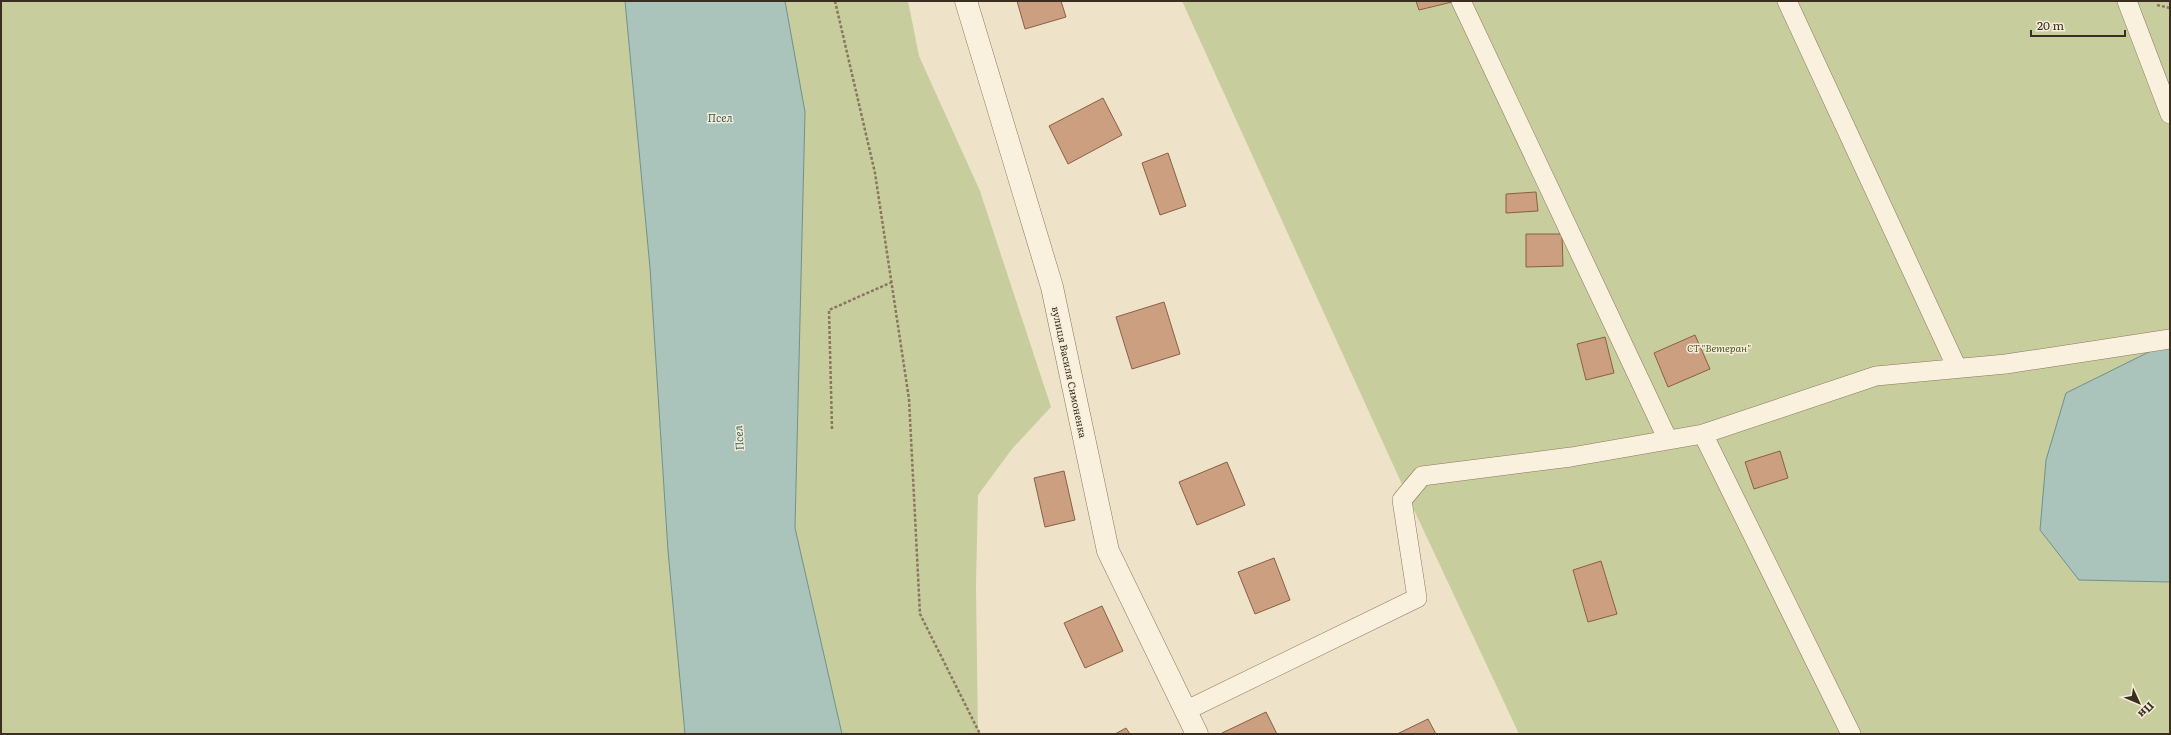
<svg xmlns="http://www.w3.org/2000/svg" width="2171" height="735" font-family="Literata,serif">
<rect width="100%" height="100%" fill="#eee3c9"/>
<path fill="#c8cd9d" d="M1,1H625L650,268L668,551L685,734H1Z
M785,1H908L919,56L980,191L1051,407L1012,449L978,495L976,586L978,734H842L795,528L805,112Z
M1182,1H2170V734H1519L1400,480Z"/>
<path fill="#aac3bb" stroke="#709189" d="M625,1H785L805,112L795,528L842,734H685L668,551L650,268Z
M2170,346V582L2079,580L2040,530L2046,460L2066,393L2159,347Z"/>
<path fill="#cb9f80" stroke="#895f44" d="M1017,1H1061L1066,17L1025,29Z
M1416,1H1452V2L1419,10Z
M1103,98L1122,135L1068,164L1049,126Z
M1168,153L1186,206L1160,215L1142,163Z
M1536,192L1538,211L1506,213V194Z
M1526,234H1562L1563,266L1526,267Z
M1164,302L1180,354L1132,369L1116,317Z
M1695,335L1710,369L1668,387L1654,353Z
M1605,337L1614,373L1586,380L1577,344Z
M1780,451L1788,478L1754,489L1745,462Z
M1227,462L1245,505L1197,525L1179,482Z
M1064,471L1075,520L1045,527L1034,478Z
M1274,558L1290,600L1255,614L1238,572Z
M1601,561L1617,614L1588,622L1573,570Z
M1102,606L1123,651L1085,668L1064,623Z
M1266,712L1277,734H1222V733Z
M1428,719L1436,734H1397Z
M1126,728L1130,734H1115Z"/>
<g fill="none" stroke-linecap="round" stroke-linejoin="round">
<g stroke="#8b755e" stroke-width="20">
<path id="lane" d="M1461,1L1668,440
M1787,1L1957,368
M2127,1L2170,114
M1703,434L1851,734
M1185,711L1417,598L1402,500L1422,476L1571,457L1703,434L1876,376L2006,364L2170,339"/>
</g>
<g stroke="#8b755e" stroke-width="23">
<path id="street" d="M966,1L1052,287L1108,551L1197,734"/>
</g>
<path stroke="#8b755e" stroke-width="2.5" stroke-dasharray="3 2" stroke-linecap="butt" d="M835,1L875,173L909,399L920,614L980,734
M2157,5L2170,8
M832,429L829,310L892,282"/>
<use href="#lane" stroke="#f9f0dd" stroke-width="19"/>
<use href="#street" stroke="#f9f0dd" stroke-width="22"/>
</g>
<g text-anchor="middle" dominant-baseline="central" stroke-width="3" stroke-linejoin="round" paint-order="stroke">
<g font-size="10" font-style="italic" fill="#4c5728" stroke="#f6edd9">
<text x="1719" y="347">СТ "Ветеран"</text>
</g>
<g font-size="10" fill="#3b2e21" stroke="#f6edd9">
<text transform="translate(1070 372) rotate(78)">вулиця Василя Симоненка</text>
</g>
<g font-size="11" font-style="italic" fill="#315b58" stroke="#f6edd9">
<text x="720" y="117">Псел</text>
<text transform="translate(738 438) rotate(-94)">Псел</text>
</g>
</g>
<rect width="2171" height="735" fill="none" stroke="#3b2e21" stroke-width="4"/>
<g transform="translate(2139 703) rotate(134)" stroke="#f6edd9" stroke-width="3" paint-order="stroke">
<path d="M0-3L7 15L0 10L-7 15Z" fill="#3b2e21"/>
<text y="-6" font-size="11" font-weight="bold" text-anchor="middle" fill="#3b2e21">Пн</text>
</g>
<path d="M2031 30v6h94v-6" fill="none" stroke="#3b2e21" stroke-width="2"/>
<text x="2037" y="30" font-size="12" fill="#3b2e21" stroke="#f6edd9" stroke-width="3" paint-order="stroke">20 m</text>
</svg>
